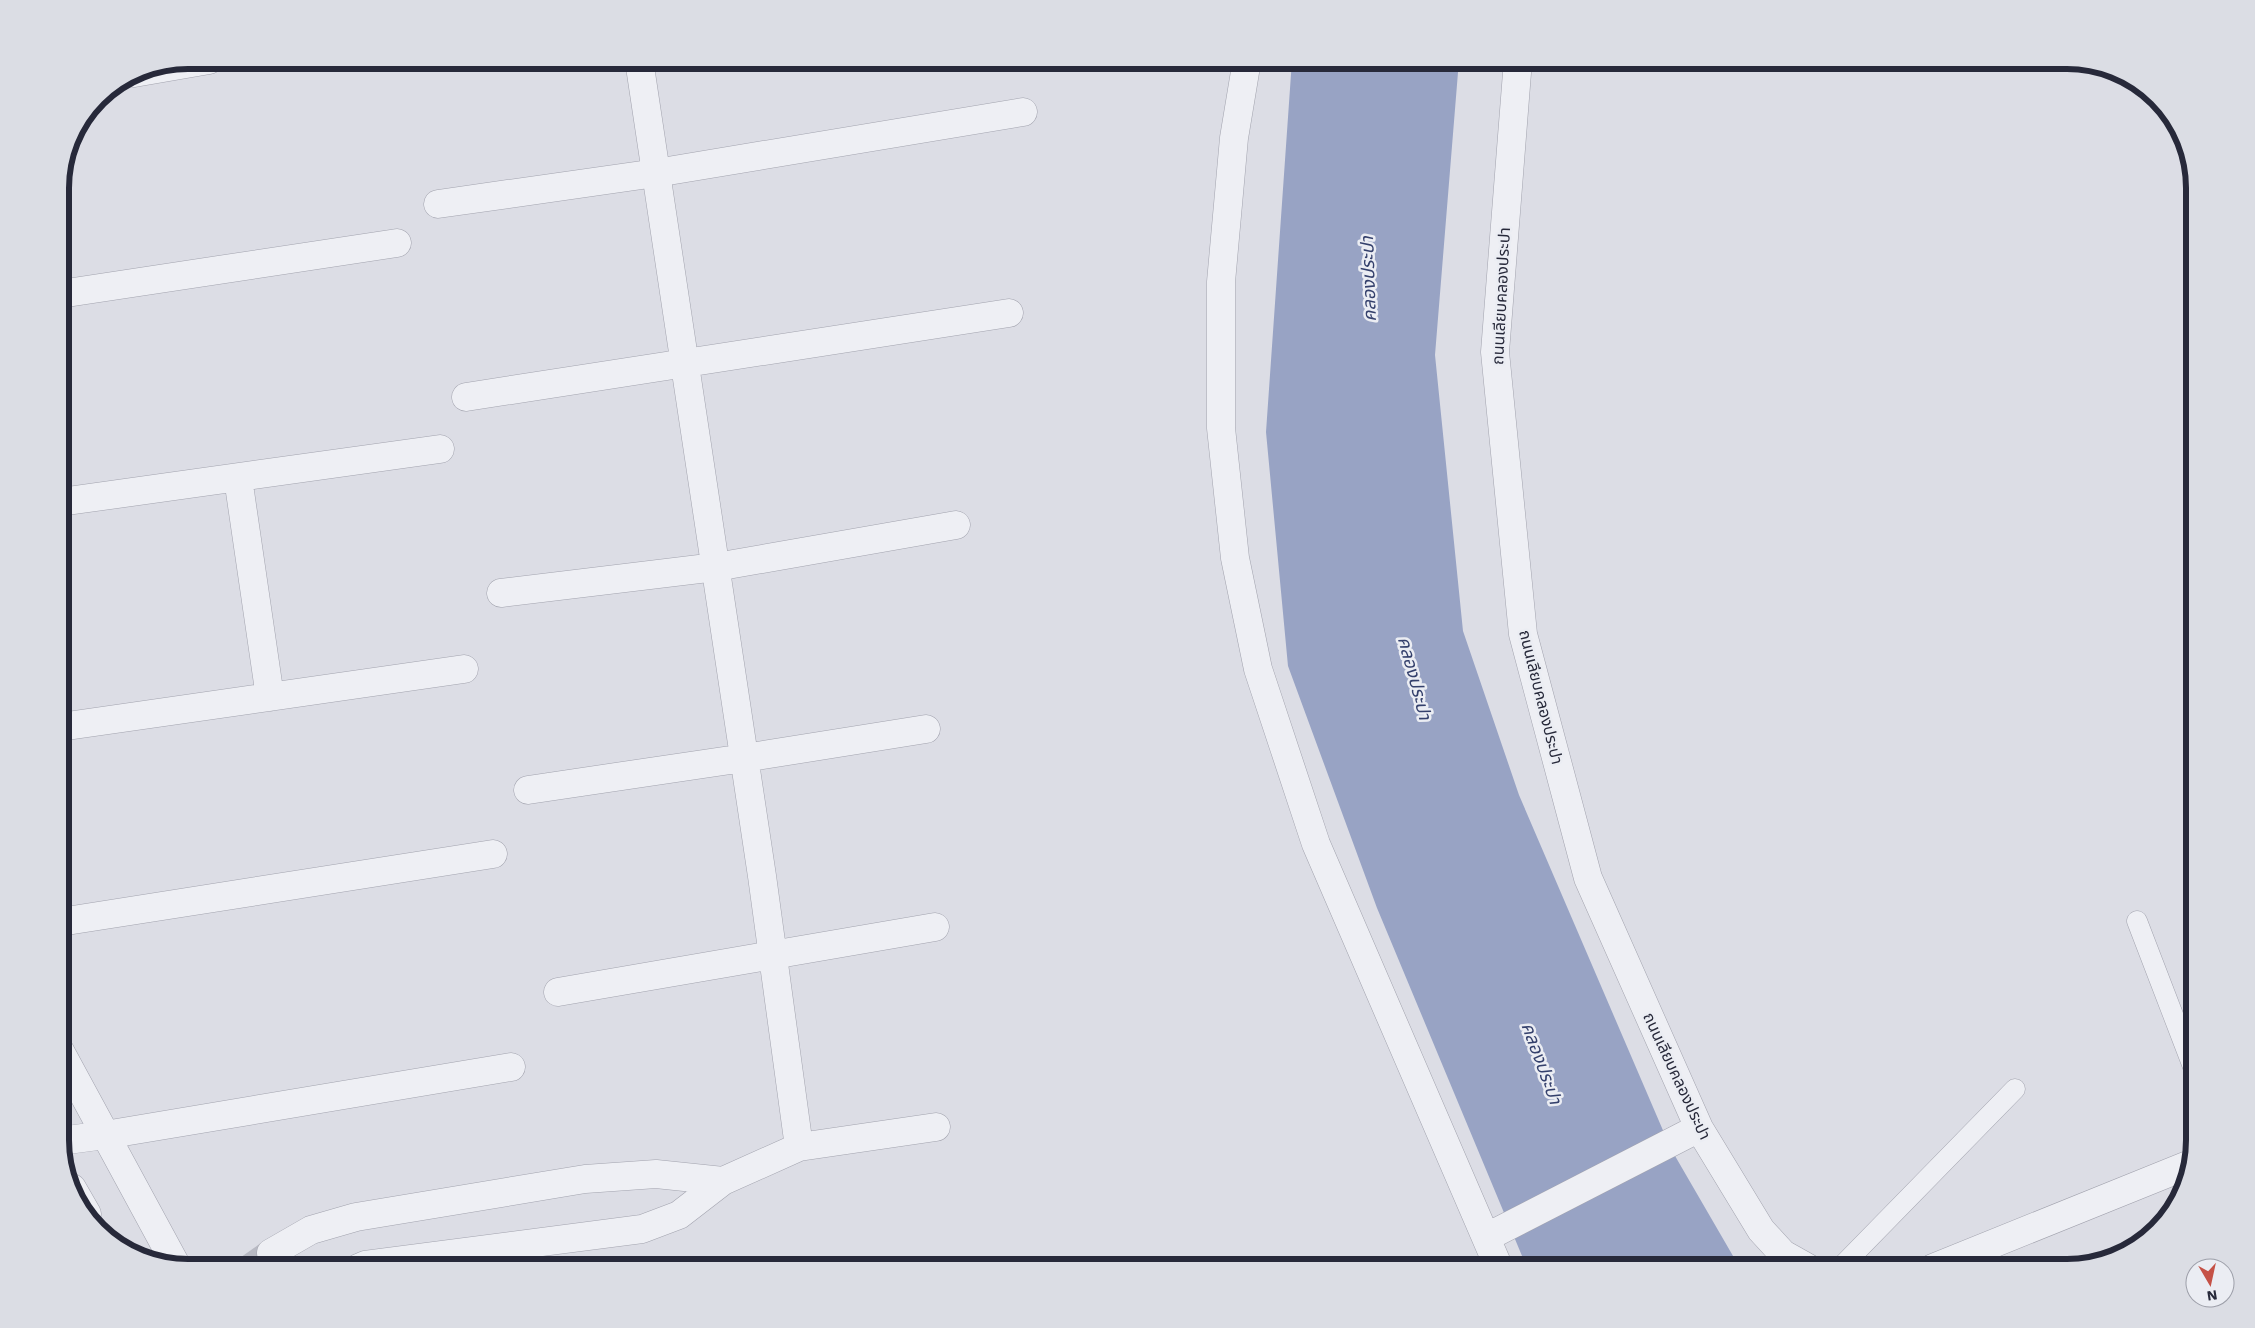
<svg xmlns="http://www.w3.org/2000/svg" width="2255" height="1328" font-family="'Work Sans','Noto Sans Thai',sans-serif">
<rect width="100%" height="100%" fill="#dcdde5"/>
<path fill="#98a3c4" d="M1292,60H1459L1435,355L1463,631L1519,795L1671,1149L1740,1268H1527L1377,908L1288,666L1266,432Z"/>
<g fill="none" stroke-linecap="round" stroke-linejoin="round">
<path stroke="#b8b9c3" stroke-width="28" stroke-dasharray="28 14" stroke-linecap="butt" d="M250,1268L271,1253"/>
<g stroke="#a2a3ae" stroke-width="21">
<path id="lane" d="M2137,921L2195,1072
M1840,1268L2015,1089"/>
</g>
<g stroke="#a2a3ae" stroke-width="29">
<path id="street" d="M1247,60L1234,138L1221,282V428L1235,558L1258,669L1316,844L1499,1268
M1518,60L1495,352L1523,634L1588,878L1699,1128L1761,1230L1783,1254L1808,1268
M134,73L209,60
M438,204L656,173L1023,112
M60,294L397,243
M466,397L1009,313
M238,478L270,697
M60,502L440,449
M501,593L716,567L956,525
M60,727L464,669
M528,790L744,758L926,729
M60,922L493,854
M558,992L935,927
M60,1051L176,1265
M60,1141L105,1135L511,1067
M799,1147L936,1127
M72,1188L87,1214
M1487,1237L1699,1128
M271,1253L311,1230L356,1217L585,1179L656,1174L723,1181
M358,1268L365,1265L642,1229L679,1215L723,1181L799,1147L762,876L639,60
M1933,1268L2188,1165"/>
</g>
<use href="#lane" stroke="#eeeff4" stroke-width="20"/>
<use href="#street" stroke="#eeeff4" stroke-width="28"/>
</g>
<g text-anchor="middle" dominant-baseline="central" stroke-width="5" stroke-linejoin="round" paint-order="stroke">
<g font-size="16" fill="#27293a" stroke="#ebedf3">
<text transform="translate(1501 296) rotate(-87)">ถนนเลียบคลองประปา</text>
<text transform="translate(1541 697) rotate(76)">ถนนเลียบคลองประปา</text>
<text transform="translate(1677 1076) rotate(65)">ถนนเลียบคลองประปา</text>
</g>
<g font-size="18" font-style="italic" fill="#34406c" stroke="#ebedf3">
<text transform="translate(1368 279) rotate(-92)">คลองประปา</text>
<text transform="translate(1415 678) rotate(75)">คลองประปา</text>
<text transform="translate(1542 1063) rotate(70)">คลองประปา</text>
</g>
</g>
<path d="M0 0H2255V1328H0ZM188 69H2067A119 119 0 0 1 2186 188V1140A119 119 0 0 1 2067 1259H188A119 119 0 0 1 69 1140V188A119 119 0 0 1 188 69Z" fill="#dbdde4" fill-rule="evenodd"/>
<path fill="none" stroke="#27293a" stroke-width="6" d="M188 69H2067A119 119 0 0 1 2186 188V1140A119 119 0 0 1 2067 1259H188A119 119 0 0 1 69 1140V188A119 119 0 0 1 188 69Z"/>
<g transform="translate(2210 1283) rotate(171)"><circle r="24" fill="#ebedf3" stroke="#9d9fa9"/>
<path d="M0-4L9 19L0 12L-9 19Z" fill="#c55146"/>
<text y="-8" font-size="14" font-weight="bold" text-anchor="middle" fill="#27293a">N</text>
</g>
</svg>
